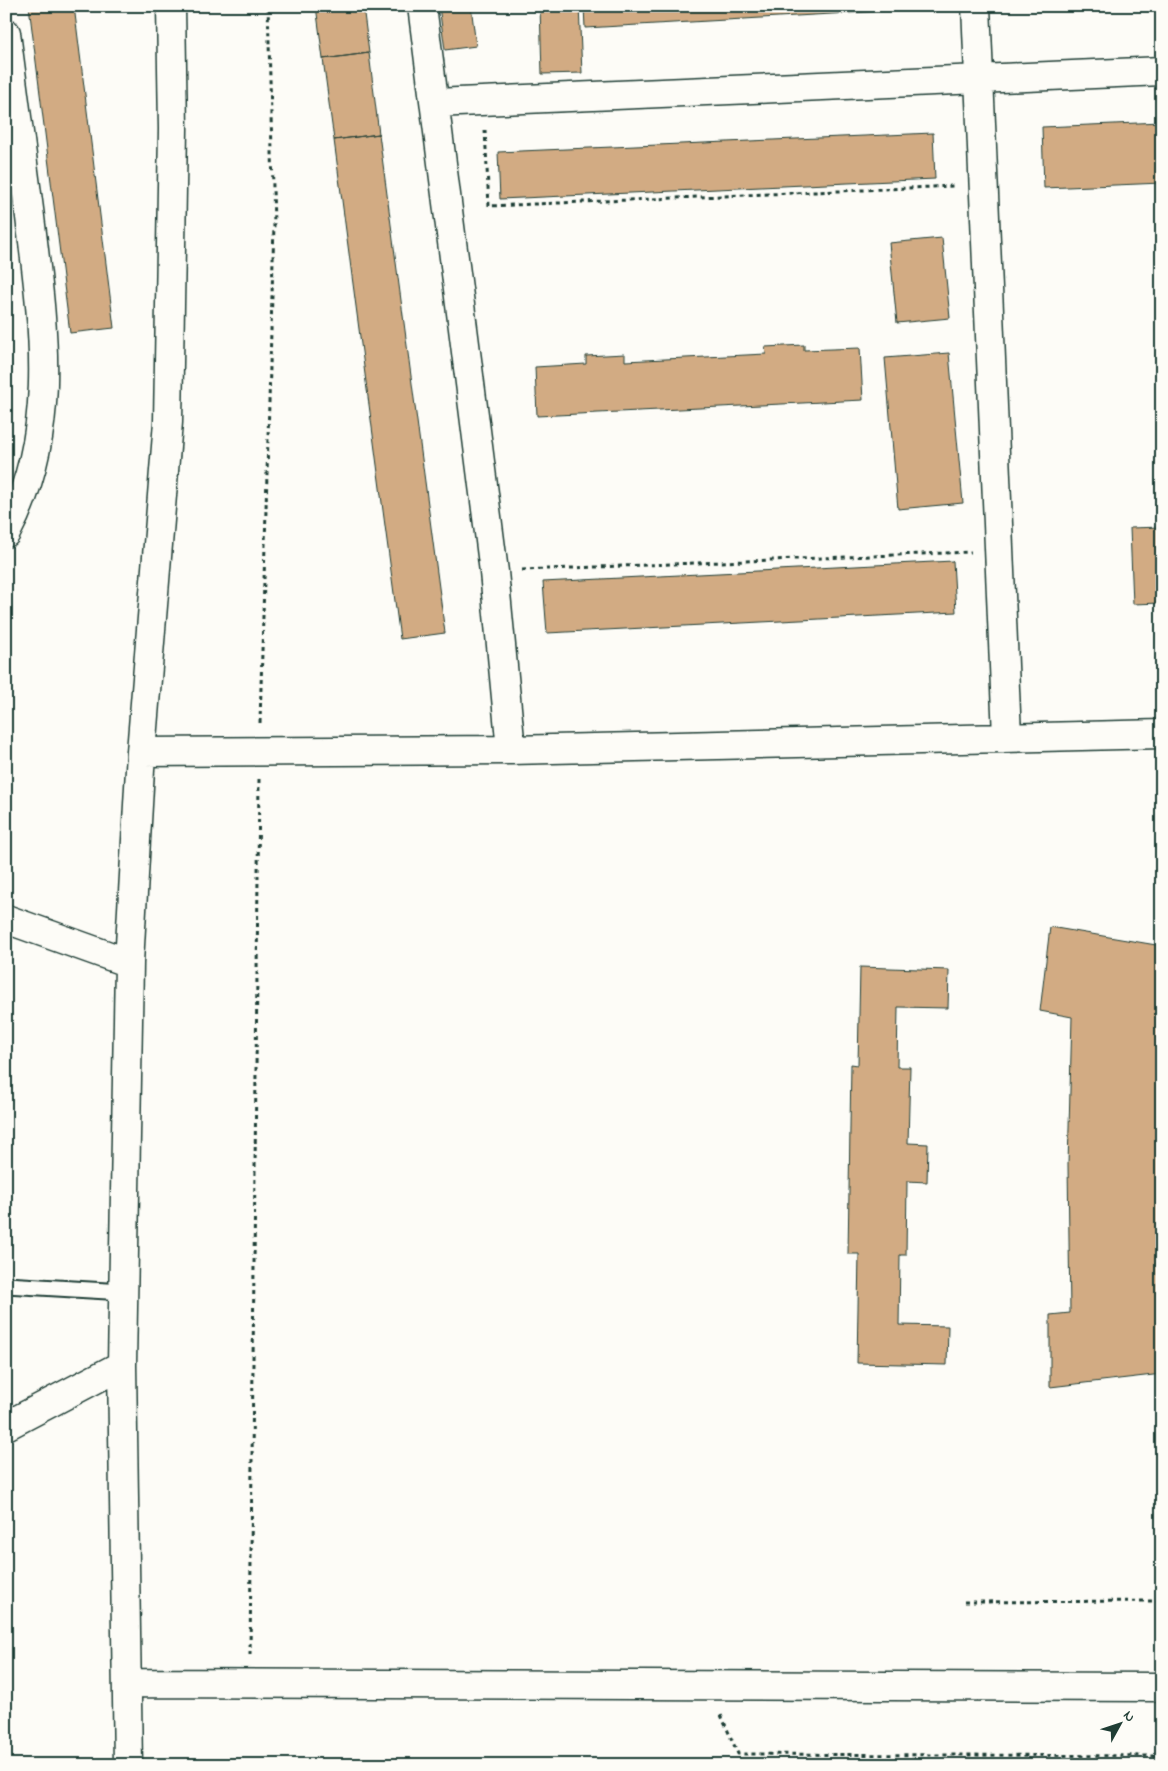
<svg xmlns="http://www.w3.org/2000/svg" width="1168" height="1771" font-family="'Indie Flower',sans-serif">
<rect width="100%" height="100%" fill="#fdfcf7"/>
<filter id="ink" filterUnits="userSpaceOnUse"><feTurbulence type="fractalNoise" baseFrequency=".02" numOctaves="2"/><feDisplacementMap in="SourceGraphic" scale="10" xChannelSelector="R" yChannelSelector="G"/><feConvolveMatrix kernelMatrix="1 2 1 2 8 2 1 2 1" color-interpolation-filters="sRGB"/></filter>
<g filter="url(#ink)">
<path fill="#d2ab83" stroke="#1f3d34" d="M29,6H74L114,328L70,333Z
M316,6H363L369,53L323,59Z
M439,6H471L476,46L445,50Z
M540,6H579L582,73L542,74Z
M584,6H920V9L585,28Z
M1039,6H1100L1039,9Z
M369,53L379,134L334,140L323,59Z
M1162,122V183L1044,188L1042,127Z
M933,133L935,179L500,199L498,152Z
M379,134L445,633L400,639L334,140Z
M942,238L950,318L897,323L889,243Z
M804,345V350L860,348L863,400L537,416L535,367L586,364V356L625,354V361L766,354L765,347Z
M949,353L963,503L898,509L885,358Z
M1162,527V603L1133,604L1130,528Z
M953,561L956,612L547,633L543,582Z
M1050,927L1162,946V1374L1050,1387V1315L1070,1313L1068,1164L1072,1017L1040,1011Z
M860,967L949,970L948,1008L898,1007L897,1067H910L908,1143L928,1144L927,1182L907,1181L906,1255H900L899,1325L948,1326L947,1365L857,1363L859,1254H848L851,1064L858,1065Z"/>
<g fill="none" stroke-linecap="round" stroke-linejoin="round">
<g stroke="#1f3d34" stroke-width="19">
<path id="lane" d="M6,1285L124,1292"/>
</g>
<g stroke="#1f3d34" stroke-width="31">
<path id="street" d="M422,6L494,572L511,750
M976,6L1007,736
M6,33C14,94 22,156 30,217C43,325 60,433 6,533
M435,103L1162,71
M141,752L511,750L1162,734
M6,919L129,963
M6,1426L122,1365
M129,1683L1162,1687
M128,1765L122,1365L129,963L141,752L168,422L173,129L171,6"/>
</g>
<path stroke="#1f3d34" stroke-width="3" stroke-dasharray="4 4" stroke-linecap="butt" d="M485,130L489,206L955,186
M522,570L971,552
M260,723L274,224L268,6
M964,1602L1162,1601
M250,1655L259,779
M721,1715L738,1754L1162,1756"/>
<use href="#lane" stroke="#fdfcf7" stroke-width="15"/>
<use href="#street" stroke="#fdfcf7" stroke-width="28"/>
</g>
</g>
<rect width="1168" height="1771" fill="none" stroke="#fdfcf7" stroke-width="25"/>
<rect x="12" y="12" width="1143" height="1746" fill="none" stroke="#1f3d34" stroke-width="2" filter="url(#ink)"/>
<g transform="translate(1120 1724) rotate(50)" stroke="#fdfcf7" stroke-width="4" paint-order="stroke">
<path d="M0-4L9 19L0 12L-9 19Z" fill="#1f3d34"/>
<text y="-8" font-size="14" font-weight="bold" text-anchor="middle" fill="#1f3d34">N</text>
</g>
</svg>
